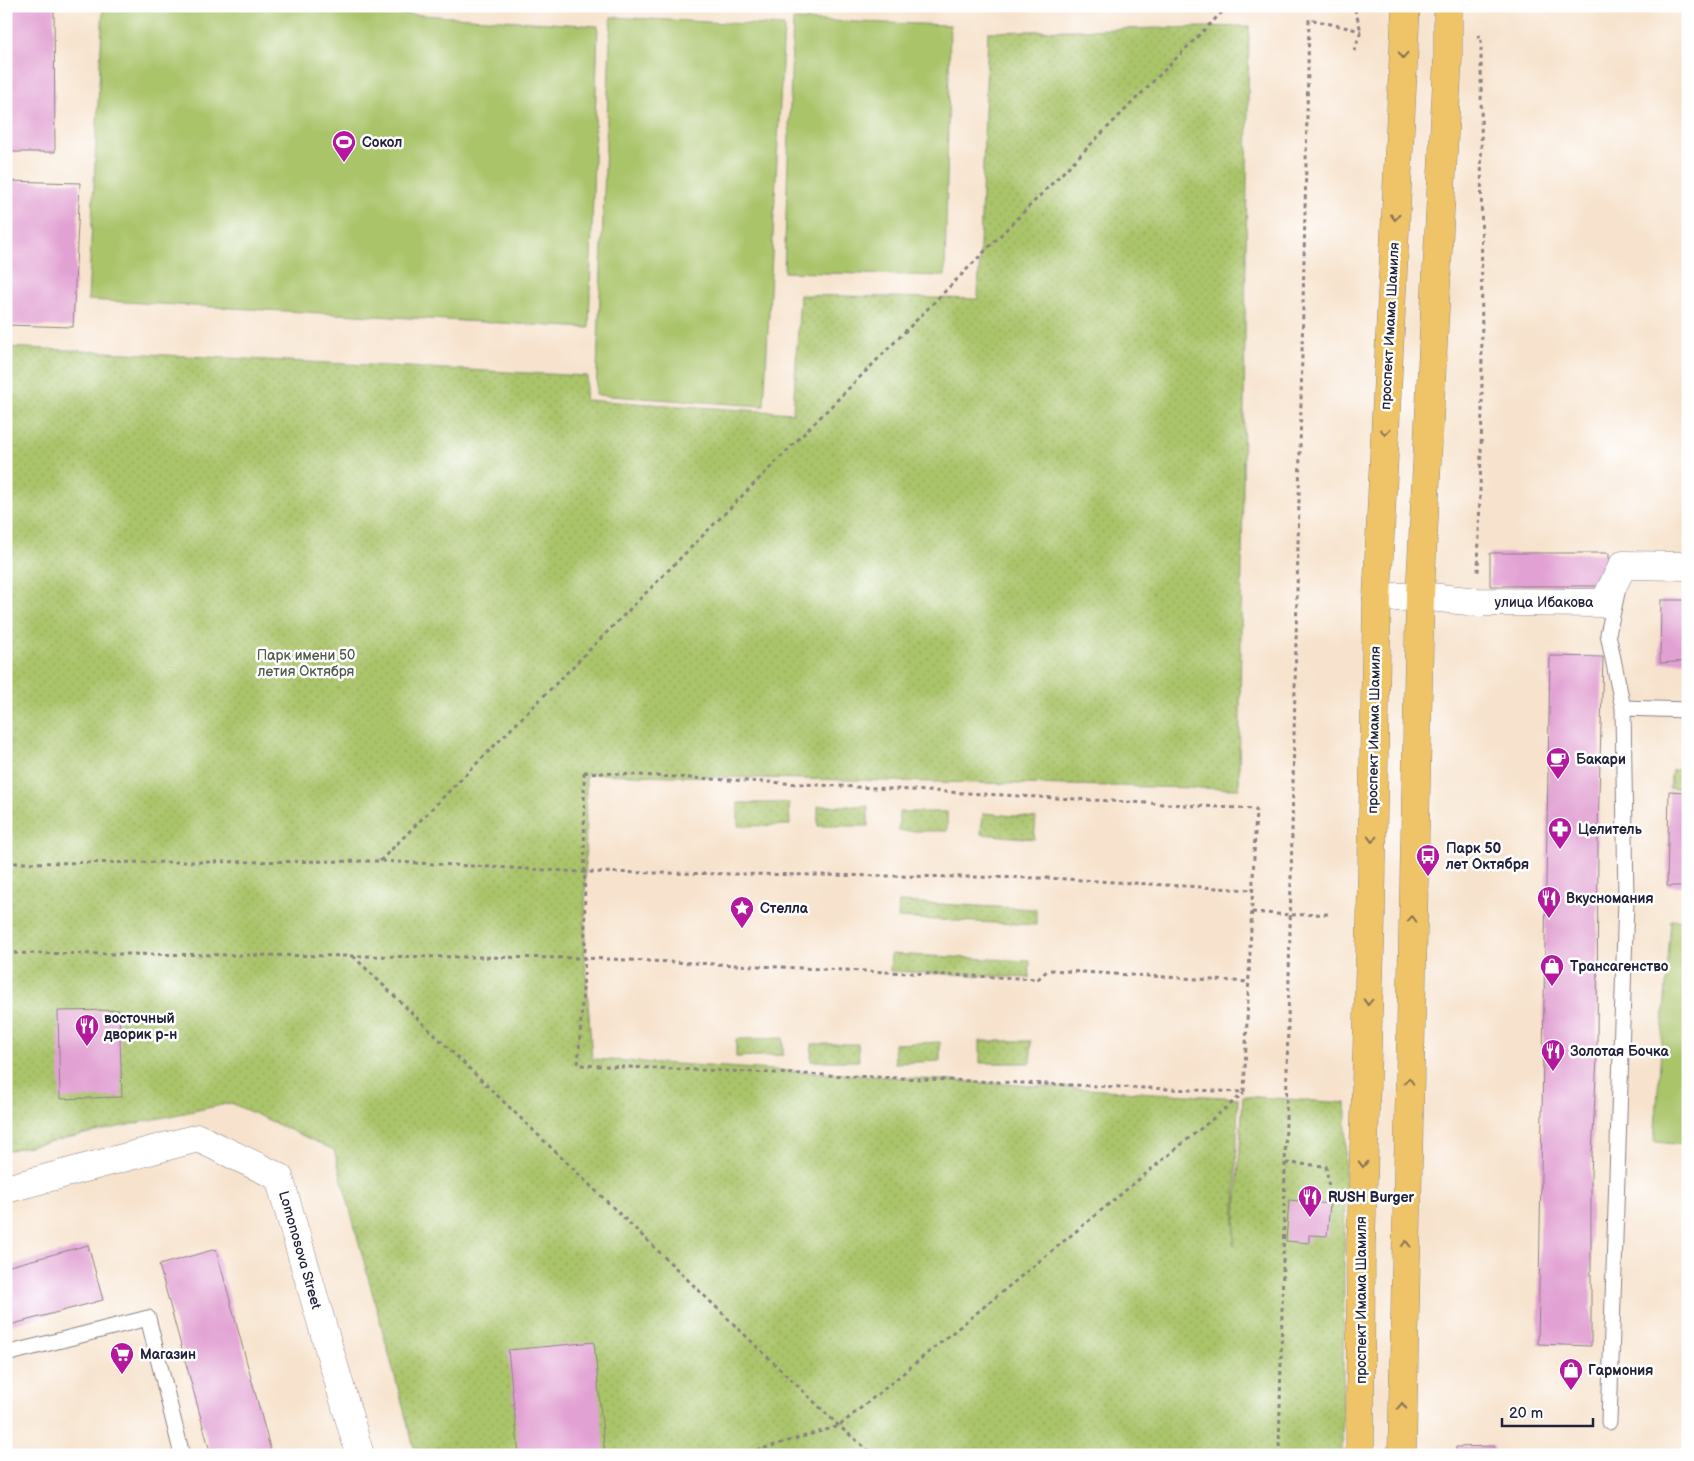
<svg xmlns="http://www.w3.org/2000/svg" width="1694" height="1461" font-family="'Balsamiq Sans',sans-serif">
<defs>
<pattern id="grass-dots" width="8" height="8" patternUnits="userSpaceOnUse" patternTransform="scale(1.25)"><rect width="8" height="8" fill="#aac46a"/><path d="M2 2h.1M6 6h.1" fill="none" stroke="#92a85d" stroke-width="1.8" stroke-linecap="round"/></pattern>
</defs>
<rect width="100%" height="100%" fill="#fff"/>
<filter id="ink" filterUnits="userSpaceOnUse"><feTurbulence type="fractalNoise" baseFrequency=".02" numOctaves="2"/><feDisplacementMap in="SourceGraphic" scale="10" xChannelSelector="R" yChannelSelector="G"/><feConvolveMatrix kernelMatrix="1 2 1 2 8 2 1 2 1" color-interpolation-filters="sRGB"/></filter>
<filter id="wash" filterUnits="userSpaceOnUse"><feTurbulence type="fractalNoise" baseFrequency=".0096" numOctaves="4" result="noise"/><feDisplacementMap in="SourceGraphic" scale="20" xChannelSelector="R" yChannelSelector="G"/><feGaussianBlur stdDeviation="1.12" result="paint"/><feColorMatrix in="noise" values="0 0 0 0 0 0 0 0 0 0 0 0 0 0 0 0 0 1.4 0 .05"/><feComposite in="paint" operator="in"/></filter>
<g filter="url(#wash)">
<rect width="100%" height="100%" fill="#f7e3cd"/>
<path fill="url(#grass-dots)" stroke="#667352" d="M1249,26L1239,789L586,774L585,958L592,1059L1238,1098L1234,1246L1243,1096L1346,1103L1342,1455H416L334,1150L231,1103L6,1151V347L587,376L585,400L793,413L800,295L978,299L988,32Z
M1672,770H1688V789L1669,788Z
M738,803H789L790,825L738,826Z
M818,806H868V826H818Z
M899,812H947V831H899Z
M983,813L1036,818L1034,839L981,834Z
M899,902L1036,909V925L898,918Z
M891,954L1030,961L1029,978L890,971Z
M783,1038V1055L736,1057V1039Z
M980,1041H1031V1063H980Z
M940,1042V1061L895,1063L894,1044Z
M812,1044H858L859,1061H811Z"/>
<path fill="#aac46a" stroke="#667352" d="M103,6H277L598,26L589,328L88,300Z
M611,17L784,26L764,406L596,395Z
M793,20L950,25L945,276L784,272Z
M1671,920L1688,921V1145L1654,1142Z"/>
<g id="blocks">
<path fill="#e2a1d3" d="M6,6H54L55,152H6Z
M6,181L80,183L73,327L6,325Z
M1490,553H1609V586H1490Z
M1661,600H1688V661L1660,663Z
M1550,656L1603,657L1598,830L1597,1057L1591,1174V1346L1538,1344Z
M1669,791L1688,792V886H1667Z
M119,1010L122,1097L60,1099L58,1011Z
M1289,1200L1330,1204L1327,1236L1309,1235V1243L1286,1241Z
M88,1245L103,1300L6,1326V1267Z
M216,1249L272,1455H211L159,1265Z
M594,1342L605,1455H519L508,1350Z
M1494,1446V1455H1456V1447Z"/>
</g>
</g>
<g filter="url(#ink)">
<use href="#blocks" fill-opacity="0" stroke="#8c8284" stroke-width="1"/>
<g fill="none" stroke-linecap="round" stroke-linejoin="round">
<g stroke="#8c8284" stroke-width="17">
<path id="service" d="M1623,708L1688,710
M6,1354L148,1318L182,1455
M1609,1422L1626,900L1623,708L1608,634L1617,593"/>
</g>
<g stroke="#8c8284" stroke-width="29">
<path id="minor" d="M1377,598L1420,596L1478,602L1604,603L1623,565L1688,566
M6,1189L198,1138L279,1177L360,1455"/>
</g>
<g stroke="#8c8284" stroke-width="29">
<path id="primary" d="M1360,1455L1361,1246L1371,919L1377,598L1406,6
M1402,1455L1420,596L1448,58V6"/>
</g>
<path stroke="#8c8284" stroke-width="3" stroke-dasharray="4 4" stroke-linecap="butt" d="M1477,37L1481,36L1482,410L1478,574
M1354,51L1361,31L1354,6
M584,772L1256,809L1244,1092L578,1065L585,958Z
M380,861L1228,6
M6,863L379,861L584,872L1047,878L1252,890
M1252,912L1290,915L1330,914
M6,953L585,958L1038,979L1048,970L1249,982
M353,956L839,1426L874,1455
M1286,1163L1326,1166L1331,1203
M741,1455L839,1426L1244,1093
M1279,1455L1309,19L1361,31"/>
<use href="#service" stroke="#fff" stroke-width="15"/>
<use href="#minor" stroke="#fff" stroke-width="28"/>
<use href="#primary" stroke="#efc469" stroke-width="28"/>
</g>
<defs><path id="oneway-chevron" d="M-2-3.5L2.5 0L-2 3.5" fill="none" stroke-width="1.6" stroke-linecap="round" stroke-linejoin="round" transform="scale(1.25)"/></defs>
<g stroke="#887352">
<use href="#oneway-chevron" transform="translate(1403 55) rotate(93)"/>
<use href="#oneway-chevron" transform="translate(1395 217) rotate(93)"/>
<use href="#oneway-chevron" transform="translate(1385 432) rotate(93)"/>
<use href="#oneway-chevron" transform="translate(1372 839) rotate(91)"/>
<use href="#oneway-chevron" transform="translate(1412 919) rotate(-89)"/>
<use href="#oneway-chevron" transform="translate(1368 1002) rotate(92)"/>
<use href="#oneway-chevron" transform="translate(1409 1081) rotate(-89)"/>
<use href="#oneway-chevron" transform="translate(1363 1164) rotate(92)"/>
<use href="#oneway-chevron" transform="translate(1406 1244) rotate(-89)"/>
<use href="#oneway-chevron" transform="translate(1402 1406) rotate(-89)"/>
</g>
</g>
<defs>
<g id="stadium-pin" transform="scale(1.25)"><path d="M0 17L-7.5 6A9.5 9.5 0 1 1 7.5 6Z" fill="#b5179e" stroke="#fff"/><path d="M0-5a6.5 5 0 1 0 0 10a6.5 5 0 1 0 0-10ZM-3.5-1.8h7v3.6h-7Z" fill="#fff"/></g>
<g id="cafe-pin" transform="scale(1.25)"><path d="M0 17L-7.5 6A9.5 9.5 0 1 1 7.5 6Z" fill="#b5179e" stroke="#fff"/><path d="M-5.5-4.5H6V0H3Q3 3.5 0 3.5H-2.5Q-5.5 3.5-5.5 0ZM3-3.2v2h1.7v-2ZM-6 4.5H4V6H-6Z" fill="#fff"/></g>
<g id="pharmacy-pin" transform="scale(1.25)"><path d="M0 17L-7.5 6A9.5 9.5 0 1 1 7.5 6Z" fill="#b5179e" stroke="#fff"/><path d="M-2-6h4v4h4v4h-4v4h-4v-4h-4v-4h4Z" fill="#fff"/></g>
<g id="bus-pin" transform="scale(1.25)"><path d="M0 17L-7.5 6A9.5 9.5 0 1 1 7.5 6Z" fill="#b5179e" stroke="#fff"/><path d="M-5-6H5V4H4V6H2V4H-2V6H-4V4H-5ZM-3.5-4V0h7V-4ZM-3.5 1.2v1.5H-2V1.2ZM2 1.2v1.5H3.5V1.2Z" fill="#fff"/></g>
<g id="restaurant-pin" transform="scale(1.25)"><path d="M0 17L-7.5 6A9.5 9.5 0 1 1 7.5 6Z" fill="#b5179e" stroke="#fff"/><path d="M-5-6h1v4h1v-4h1v4h1v-4h1v5L-1.5 .5V6h-2V.5L-5-1ZM5-6V6H3V1.5H1.5Q1.5-4 5-6Z" fill="#fff"/></g>
<g id="sight-pin" transform="scale(1.25)"><path d="M0 17L-7.5 6A9.5 9.5 0 1 1 7.5 6Z" fill="#b5179e" stroke="#fff"/><path d="M0-6L1.8-2.2L6-1.7L2.9 1.2L3.7 5.4L0 3.3L-3.7 5.4L-2.9 1.2L-6-1.7L-1.8-2.2Z" fill="#fff"/></g>
<g id="shop-pin" transform="scale(1.25)"><path d="M0 17L-7.5 6A9.5 9.5 0 1 1 7.5 6Z" fill="#b5179e" stroke="#fff"/><path d="M-5-2.5h2.3a2.7 3.5 0 0 1 5.4 0H5L5.5 6h-11ZM-1.5-2.5h3a1.5 2.3 0 0 0-3 0Z" fill="#fff"/></g>
<g id="supermarket-pin" transform="scale(1.25)"><path d="M0 17L-7.5 6A9.5 9.5 0 1 1 7.5 6Z" fill="#b5179e" stroke="#fff"/><path d="M-6-5.5h2.5l.6 2H6L4.5 2H-2.5L-4.4-4H-6ZM-1.5 3.2a1.3 1.3 0 1 0 .1 0ZM3 3.2a1.3 1.3 0 1 0 .1 0Z" fill="#fff"/></g>
</defs>
<g fill-rule="evenodd">
<use href="#stadium-pin" x="344" y="142"/>
<use href="#cafe-pin" x="1558" y="759"/>
<use href="#pharmacy-pin" x="1560" y="829"/>
<use href="#bus-pin" x="1428" y="856"/>
<use href="#restaurant-pin" x="1549" y="898"/>
<use href="#sight-pin" x="742" y="908"/>
<use href="#shop-pin" x="1552" y="966"/>
<use href="#restaurant-pin" x="87" y="1026"/>
<use href="#restaurant-pin" x="1553" y="1051"/>
<use href="#restaurant-pin" x="1310" y="1197"/>
<use href="#supermarket-pin" x="122" y="1354"/>
<use href="#shop-pin" x="1571" y="1370"/>
</g>
<g text-anchor="middle" dominant-baseline="central" stroke-width="5" stroke-linejoin="round" paint-order="stroke">
<g font-size="14" font-weight="bold" fill="#22223b" stroke="#fff" text-anchor="start">
<text x="362" y="142">Сокол</text>
<text x="1576" y="759">Бакари</text>
<text x="1578" y="829">Целитель</text>
<text x="1446" y="848">Парк 50<tspan x="1446" dy="16">лет Октября</tspan></text>
<text x="1566" y="898">Вкусномания</text>
<text x="760" y="908">Стелла</text>
<text x="1570" y="966">Трансагенство</text>
<text x="104" y="1018">восточный<tspan x="104" dy="16">дворик р-н</tspan></text>
<text x="1570" y="1051">Золотая Бочка</text>
<text x="1328" y="1197">RUSH Burger</text>
<text x="140" y="1354">Магазин</text>
<text x="1588" y="1370">Гармония</text>
</g>
<g font-size="14" fill="#22223b" stroke="#fff">
<text transform="translate(1390 326) rotate(-87)">проспект Имама Шамиля</text>
<text x="1544" y="602">улица Ибакова</text>
<text transform="translate(1374 730) rotate(-89)">проспект Имама Шамиля</text>
<text transform="translate(300 1250) rotate(74)">Lomonosova Street</text>
<text transform="translate(1361 1300) rotate(-90)">проспект Имама Шамиля</text>
</g>
<g font-size="14" fill="#525b4b" stroke="#fff">
<text x="306" y="655">Парк имени 50<tspan x="306" dy="16">летия Октября</tspan></text>
</g>
</g>
<rect width="1694" height="1461" fill="none" stroke="#fff" stroke-width="25"/>
<path d="M1502 1418v8h91v-8" fill="none" stroke="#22223b" stroke-width="2.5"/>
<text x="1509" y="1418" font-size="15" fill="#22223b" stroke="#ffffff" stroke-width="4" paint-order="stroke">20 m</text>
</svg>
